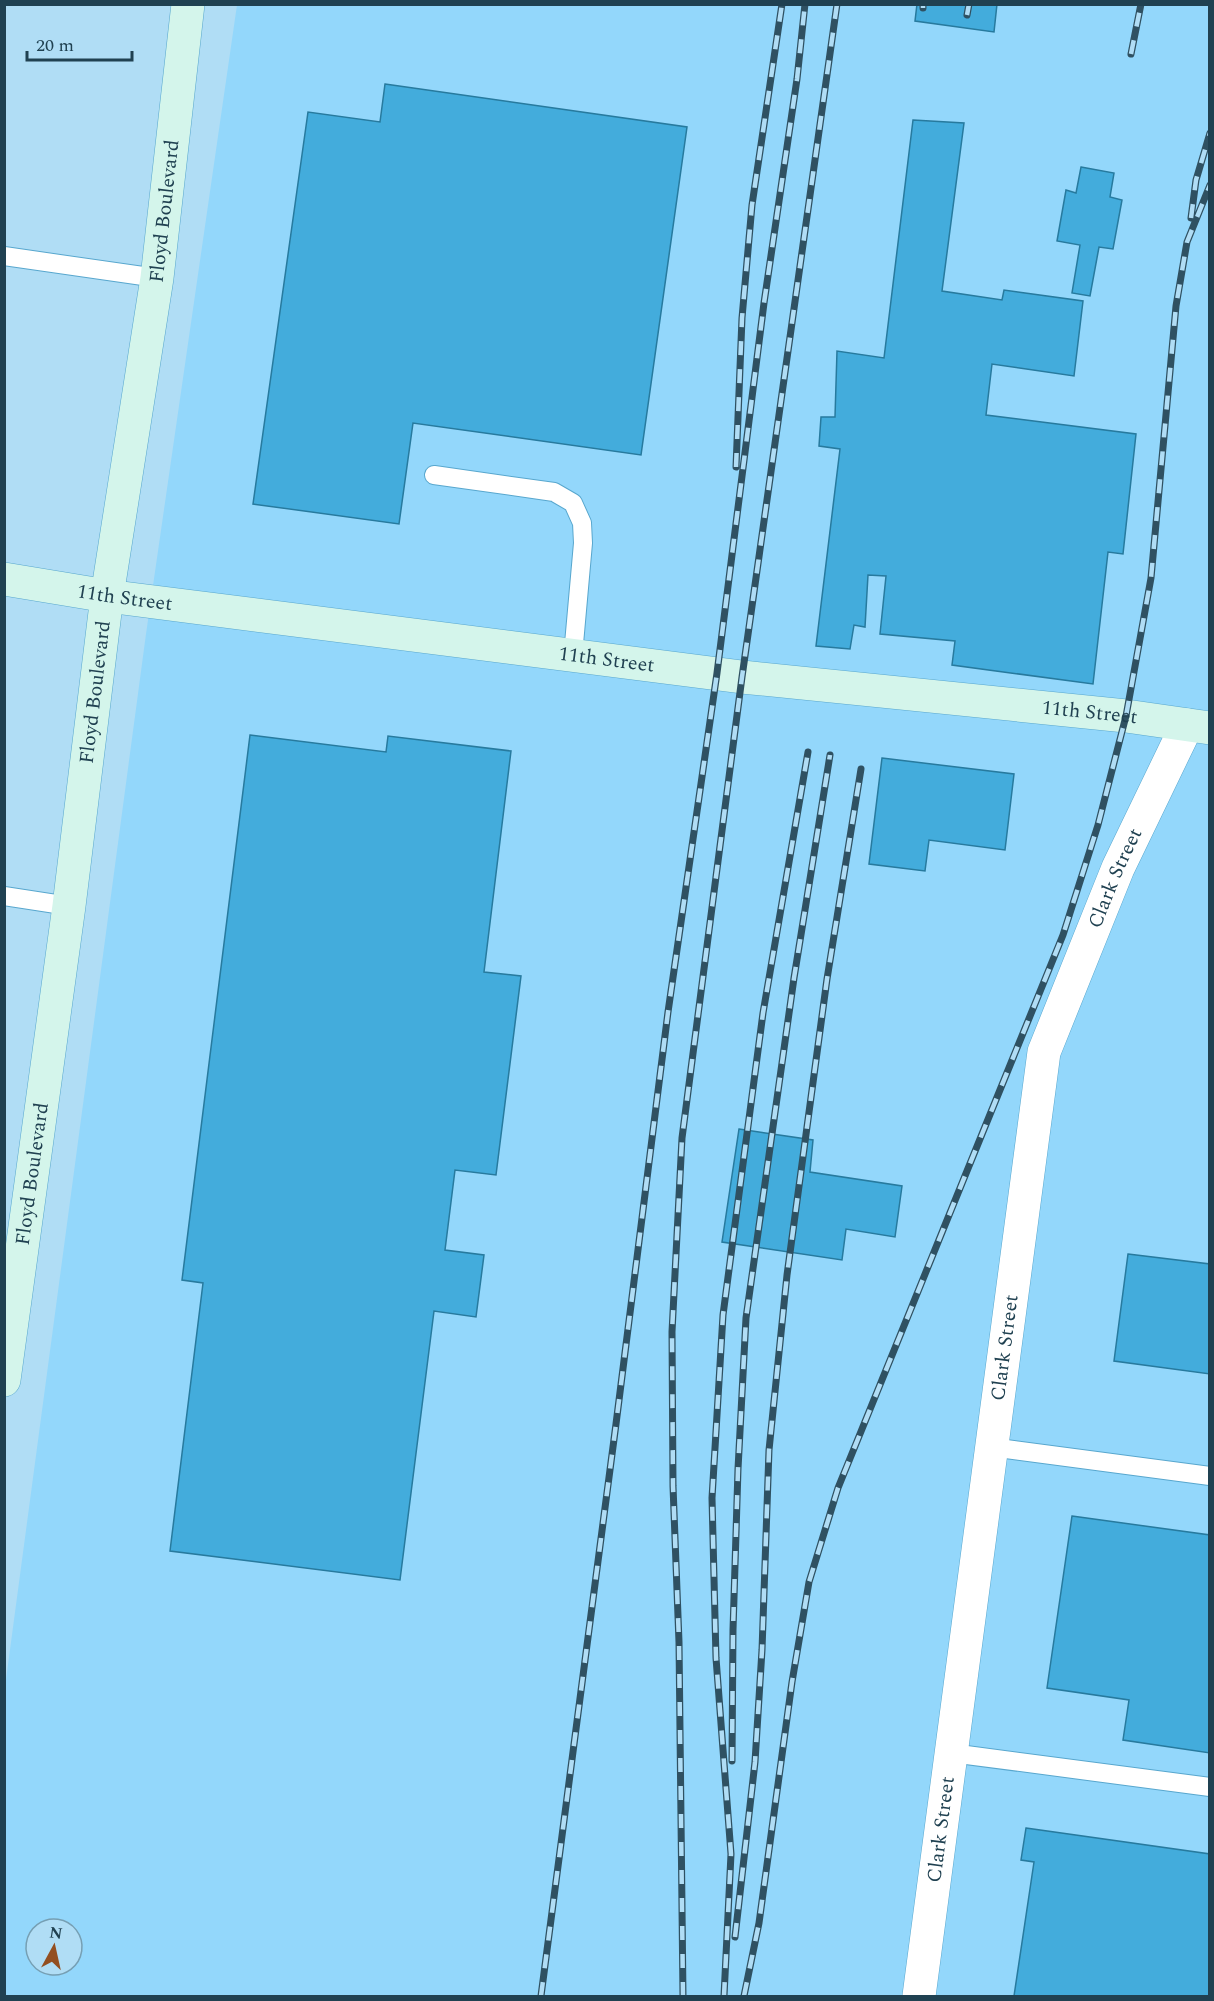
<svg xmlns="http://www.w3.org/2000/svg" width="1214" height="2001" font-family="Spectral,serif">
<rect width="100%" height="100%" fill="#b0ddf5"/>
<path fill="#93d7fb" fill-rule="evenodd" d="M237,5H1209V1996H5V1687L146,634ZM36,1929H72V1965H36Z"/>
<path fill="#43acdc" stroke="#277a9e" stroke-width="1.5" d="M917,4H997L994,32L915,21Z
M385,84L687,127L641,455L413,423L399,524L253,504L308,112L380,122Z
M913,120L964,123L942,291L1002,300L1004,290L1083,301L1074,376L992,364L986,415L1136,434L1123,554L1108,552L1093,684L952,665L955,641L880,634L886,576L868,575L865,627L854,625L850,649L816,646L840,449L819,446L821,417H835L837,351L884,358Z
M1081,167L1114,173L1110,197L1122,200L1113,249L1099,247L1090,296L1072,293L1080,245L1057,241L1066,190L1076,193Z
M250,735L386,752L388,736L511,751L484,972L521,976L496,1175L455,1170L445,1250L484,1255L476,1317L434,1311L400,1580L170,1551L203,1283L182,1280Z
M882,758L1014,774L1005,850L929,840L925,871L869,864Z
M739,1129L813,1140L810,1172L902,1186L895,1237L846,1229L842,1260L722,1242Z
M1128,1254L1210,1264V1374L1114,1361Z
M1072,1516L1210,1535V1753L1123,1740L1129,1700L1047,1688Z
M1026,1828L1210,1854V1996H1014L1034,1862L1021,1860Z"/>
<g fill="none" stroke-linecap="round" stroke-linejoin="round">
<g stroke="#58a7ce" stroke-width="20">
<path id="service" d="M4,256L157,278
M434,475L554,492L573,503L582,523L583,543L573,655
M4,896L69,906
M991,1447L1210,1476
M951,1753L1210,1787"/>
</g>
<g stroke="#58a7ce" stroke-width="34">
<g id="minor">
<path id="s1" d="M919,1996L1044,1052L1118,868L1187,725"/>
</g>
</g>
<g stroke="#58a7ce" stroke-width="34">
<g id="secondary">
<path id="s2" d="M4,579L107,596L742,677L1126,716L1210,728"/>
<path id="s3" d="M4,1380L69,906L107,596L157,278L188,4"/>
</g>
</g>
<use href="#service" stroke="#fff" stroke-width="18"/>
<use href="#minor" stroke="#fff" stroke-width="33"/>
<use href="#secondary" stroke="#d4f5eb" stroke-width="33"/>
<g stroke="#2f5162" stroke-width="7">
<path id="rail" d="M923,8V4
M967,15L969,4
M1131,54L1141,4
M1191,218L1196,180L1210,133
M736,467L742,318L752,205L782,4
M732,1761L733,1630L738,1469L746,1318L794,978L830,755
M735,1937L755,1762L762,1650L769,1450L787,1275L827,979L861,769
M541,1996L616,1424L668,1012L717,673L764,303L797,79L805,4
M683,1996L679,1642L673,1486L672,1332L682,1138L742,677L837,4
M724,1996L731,1854L716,1658L712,1498L723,1315L763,1013L808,752
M744,1996L759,1923L792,1682L809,1582L838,1488L1063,935L1098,825L1126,716L1151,578L1176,306L1187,242L1210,185"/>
</g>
<use href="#rail" stroke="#b0ddf5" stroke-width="4.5" stroke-dasharray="14" stroke-linecap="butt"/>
</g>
<g text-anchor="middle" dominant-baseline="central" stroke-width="4.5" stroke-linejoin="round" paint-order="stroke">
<g font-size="20" fill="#204151" stroke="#b0ddf5">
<text stroke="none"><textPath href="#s3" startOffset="1180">Floyd Boulevard</textPath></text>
<text stroke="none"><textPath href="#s2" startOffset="122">11th Street</textPath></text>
<text stroke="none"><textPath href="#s2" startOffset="608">11th Street</textPath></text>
<text stroke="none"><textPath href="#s3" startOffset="694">Floyd Boulevard</textPath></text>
<text stroke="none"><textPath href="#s2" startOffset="1094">11th Street</textPath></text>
<text stroke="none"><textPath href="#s1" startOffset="1140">Clark Street</textPath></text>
<text stroke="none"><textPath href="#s3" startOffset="208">Floyd Boulevard</textPath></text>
<text stroke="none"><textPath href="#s1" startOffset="654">Clark Street</textPath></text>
<text stroke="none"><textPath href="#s1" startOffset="168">Clark Street</textPath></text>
</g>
</g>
<rect width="1214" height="2001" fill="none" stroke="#204151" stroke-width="12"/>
<g transform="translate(54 1947) rotate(8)"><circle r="28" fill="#b0ddf5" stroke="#769fb3" stroke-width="1.5"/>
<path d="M0-4.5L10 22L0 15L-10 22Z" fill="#934f21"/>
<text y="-9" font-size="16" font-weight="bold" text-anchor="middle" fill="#204151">N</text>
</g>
<path d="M27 51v9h105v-9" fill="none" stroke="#204151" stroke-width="3"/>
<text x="36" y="51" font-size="18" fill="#204151" stroke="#b0ddf5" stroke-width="4.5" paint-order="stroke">20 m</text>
</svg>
